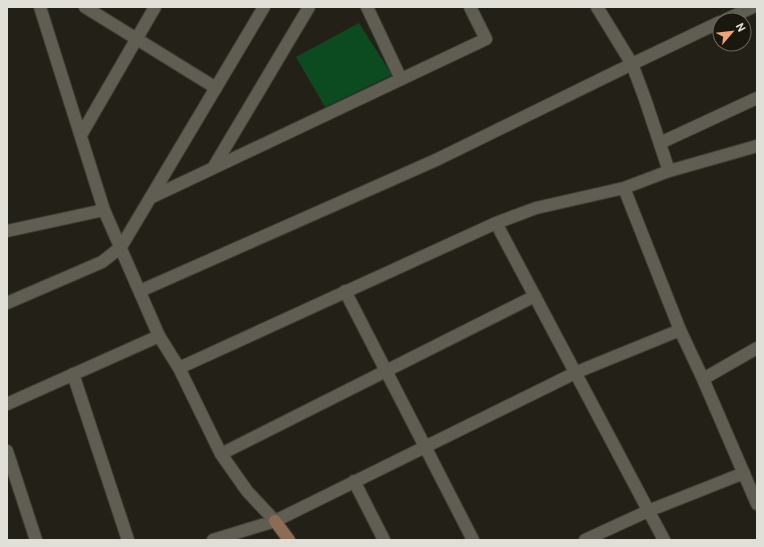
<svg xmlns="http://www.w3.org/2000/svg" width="764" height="547" font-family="Roboto,sans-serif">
<rect width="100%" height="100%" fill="#232117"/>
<path fill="#0b4b1f" d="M359,23L392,75L325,107L296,57Z"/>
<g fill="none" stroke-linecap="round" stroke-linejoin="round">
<g stroke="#403e37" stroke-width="14">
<path id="street" d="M40,7L104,210L159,336L179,368L221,454L247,491L275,521
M85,7L216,88
M367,7L401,79
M597,7L632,64L645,99L669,171
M725,20L753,7
M81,135L155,7
M660,143L757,98
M213,168L309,7
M624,188L680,330L703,379L757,504
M150,198L486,39L470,7
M496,223L664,540
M7,231L104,210
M140,291L436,160L632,64L720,22
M345,291L473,540
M7,303L102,262L121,247L264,7
M179,368L496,223L536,208L624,188L669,171L757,146
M73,374L128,540
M703,379L757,348
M7,404L159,336
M7,451L36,540
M221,454L535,296
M354,481L384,540
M213,540L275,521L577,372L680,330
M585,540L648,511L744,473"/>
</g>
<g stroke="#403e37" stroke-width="14">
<path id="secondary" d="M275,521L289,540"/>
</g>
<use href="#street" stroke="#605d52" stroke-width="12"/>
<use href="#secondary" stroke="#8d6c53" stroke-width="12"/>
</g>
<rect width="764" height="547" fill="none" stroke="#e0dfd8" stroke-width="16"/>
<g transform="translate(732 32) rotate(62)"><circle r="19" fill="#1a180e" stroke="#69685f"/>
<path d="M0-3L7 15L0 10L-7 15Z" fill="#efa377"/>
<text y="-6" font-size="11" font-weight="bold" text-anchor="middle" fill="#e0dfd8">N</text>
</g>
</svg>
